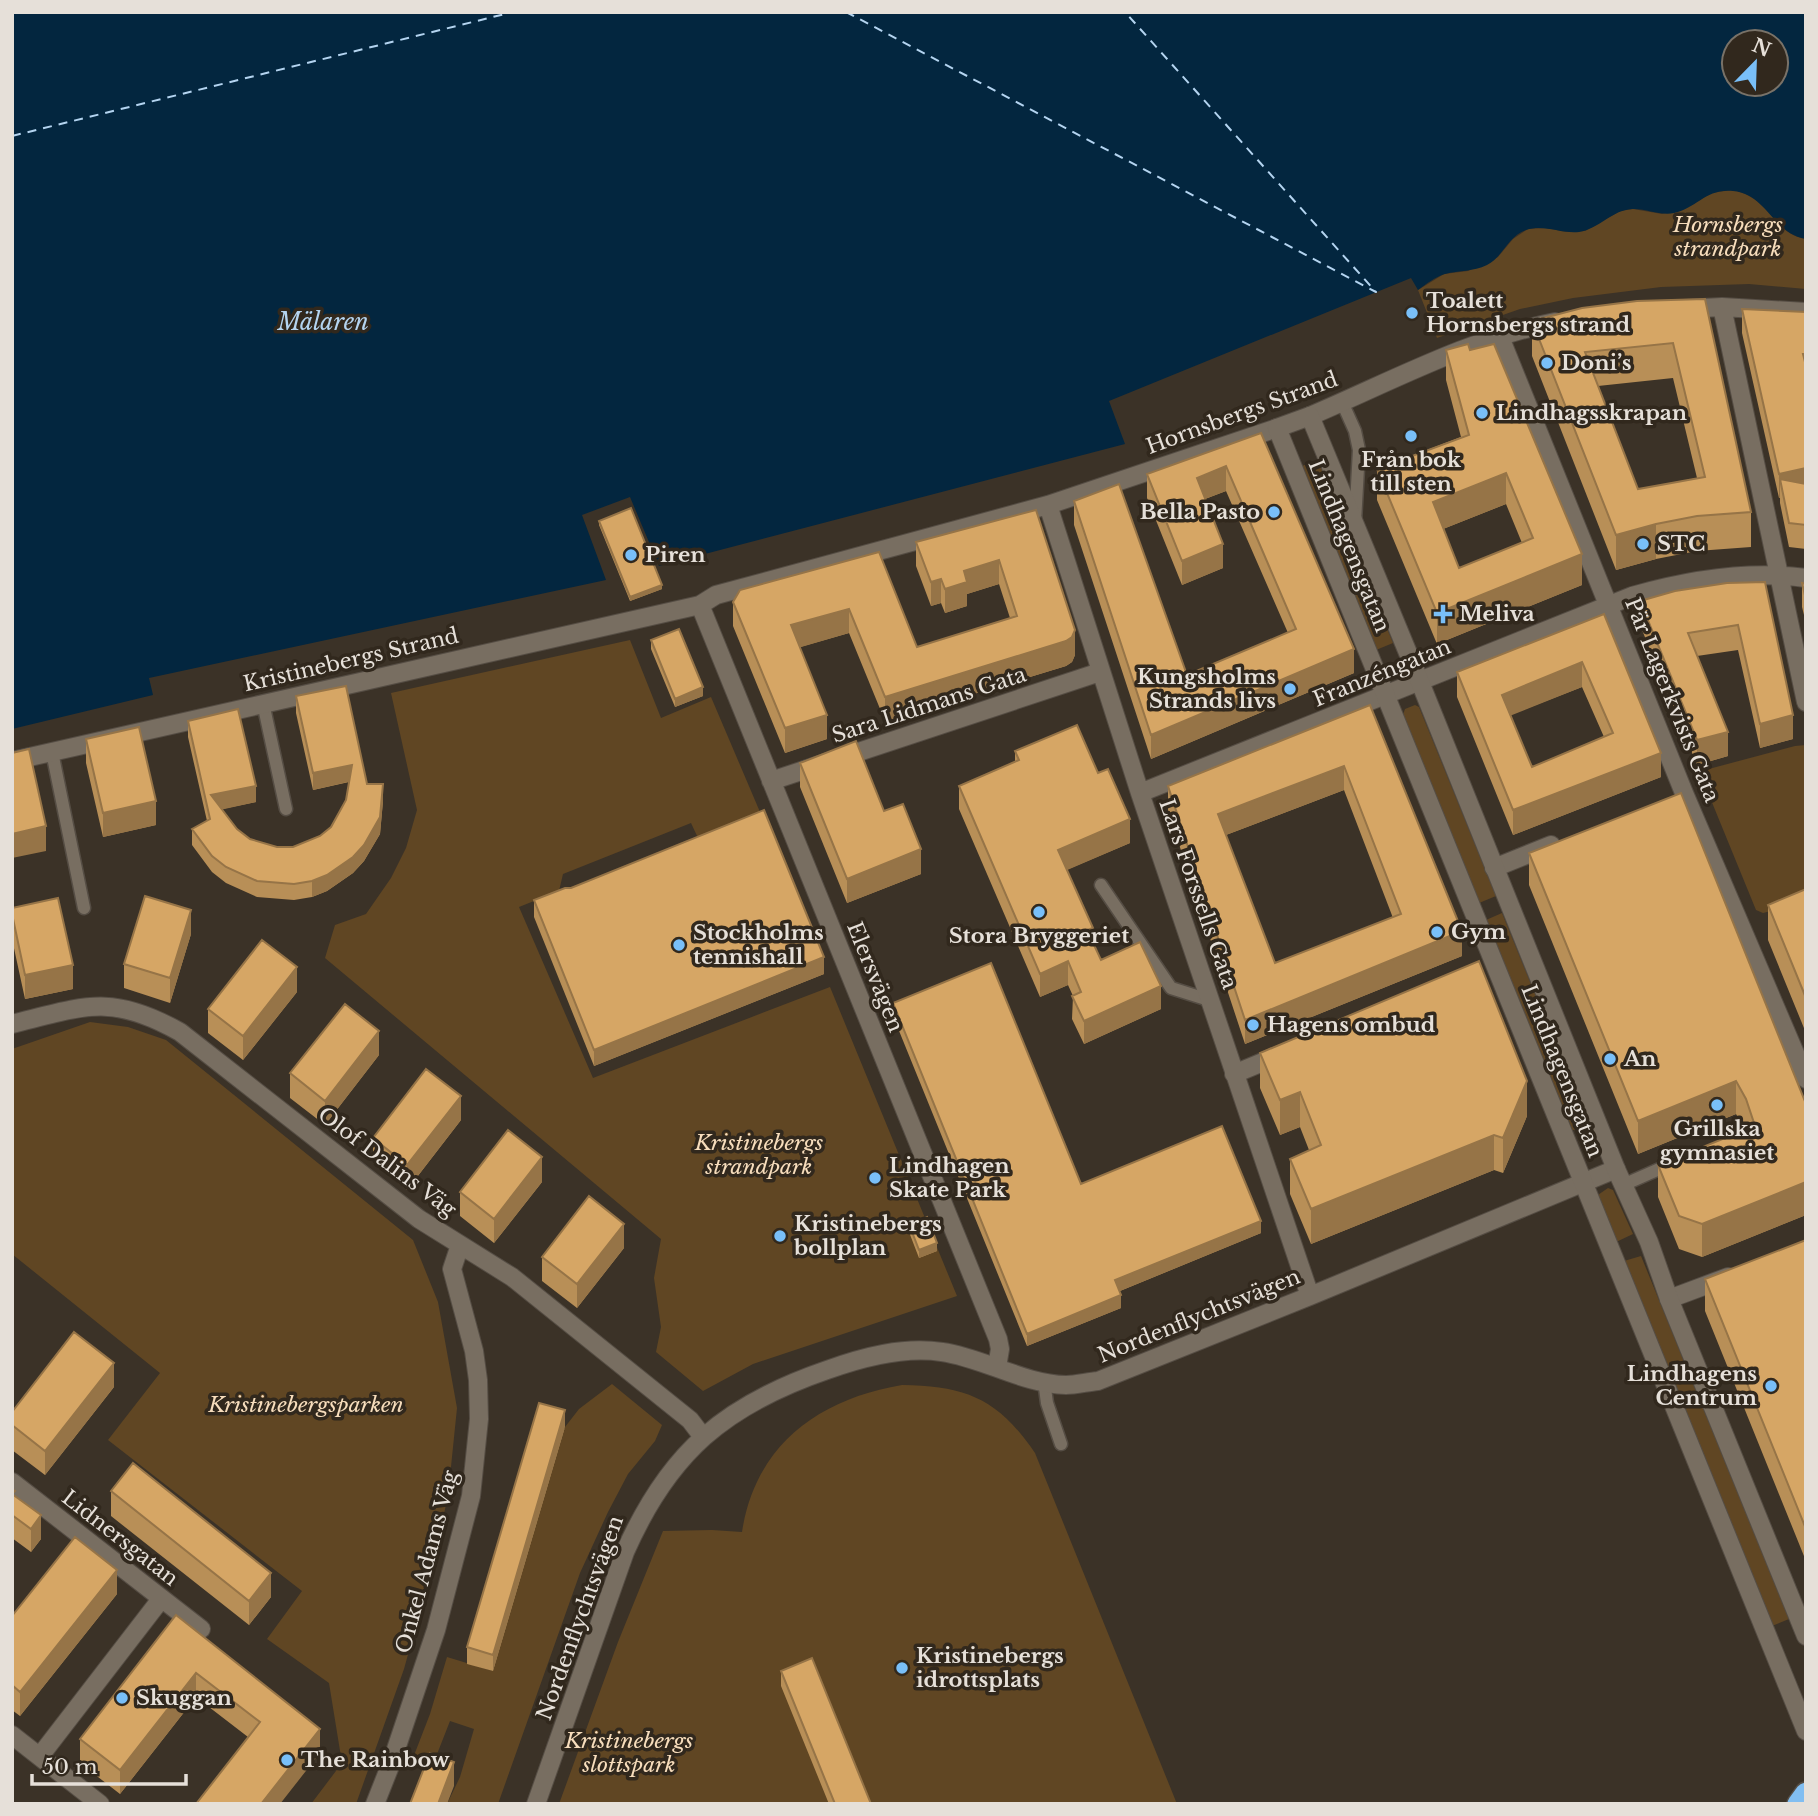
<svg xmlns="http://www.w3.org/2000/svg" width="1818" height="1816" font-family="'Libre Baskerville',serif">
<rect width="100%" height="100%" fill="#3b3227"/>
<path fill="#604623" d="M1732,190C1773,198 1771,233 1806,239V289L1749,284L1661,287L1573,298L1520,309L1437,338L1418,290L1444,274L1468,271L1498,257L1513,239L1528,229L1546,228L1566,232L1585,231L1620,211L1633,209L1662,214L1692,205L1711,193Z
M1318,460L1393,643L1376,650L1302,466Z
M630,640L661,718L711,697L760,812L698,838L691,823L563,874L559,891L519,907L593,1078L830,987L957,1296L753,1364L703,1391L656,1352L661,1327L654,1278L661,1239L325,958L335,925L366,914L391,878L406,848L417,810L391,693Z
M1415,705L1419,707L1496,896L1479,903L1403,715L1405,709Z
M1806,745V902L1763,913L1756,910L1702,778L1705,770L1795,746Z
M1502,913L1588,1124L1571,1131L1486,920Z
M90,1022L128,1027L166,1040L413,1240L438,1302L457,1408L448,1496L431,1571L404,1669L356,1804H311L342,1763L329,1683L267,1639L302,1591L108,1440L160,1373L12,1254V1049Z
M1608,1188L1613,1190L1633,1234L1614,1243L1595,1197Z
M1641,1256L1789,1619L1772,1626L1624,1261Z
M612,1384L662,1425L655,1441L628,1474L608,1512L580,1573L498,1804H447L460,1777L474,1729L450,1721L432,1767L413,1758L430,1714L447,1657L493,1671L565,1427L579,1409Z
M902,1385C967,1386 998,1399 1035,1453L1177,1804H559L618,1642L663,1531L712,1530L742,1532C755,1445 819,1399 902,1385Z"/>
<path fill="#03263f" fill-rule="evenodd" d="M12,12H1806V239C1773,234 1767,194 1733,191C1706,188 1697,208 1674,213C1660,216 1646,208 1632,209C1612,210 1599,229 1579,232C1561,234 1544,224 1526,230C1508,236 1503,257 1487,265C1473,272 1459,270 1445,274C1435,277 1426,284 1418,290L1411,278L1109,401L1125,444L659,566L630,497L582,515L606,580L149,678L153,695L12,729ZM1734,42H1776V84H1734Z"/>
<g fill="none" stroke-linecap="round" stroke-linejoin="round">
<path stroke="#b4d4f0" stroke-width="2" stroke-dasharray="9 7" stroke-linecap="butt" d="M846,12L1376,292L1125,12
M12,136L513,12"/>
<g stroke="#554d44" stroke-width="15">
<path id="lane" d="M1342,402L1355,431L1359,450L1355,522
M263,703L286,809
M52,752L84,908
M1101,885L1171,988L1209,1000
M1623,1185L1673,1163
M1044,1381L1047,1403L1061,1444"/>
</g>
<g stroke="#554d44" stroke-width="20">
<path id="street" d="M1722,307L1806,702
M1683,309L1722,307L1806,312
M1500,337L1684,793L1806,1079
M1310,416C1390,382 1469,339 1555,322
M1048,505L1140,793L1310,1296
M700,605L998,1339L1000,1349L997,1367
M12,761L700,605L716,595L1048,505L1277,428
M771,781L1100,672
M1140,793L1632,596C1688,580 1747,570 1806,578
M1494,868L1551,845
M12,1024C85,1006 111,993 180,1032L419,1219L512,1277L690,1420L703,1437
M1234,1074L1282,1054
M1669,1299L1728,1277
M12,1482L201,1629
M12,1735L100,1804
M40,1756L161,1599
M375,1804L392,1761L436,1630L471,1496L479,1419L478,1380L474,1351L452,1269L460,1245
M536,1804L625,1552C669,1452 725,1405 827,1370C863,1357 904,1346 942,1352C984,1358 1023,1384 1066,1385C1076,1385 1087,1382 1098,1381L1310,1296L1616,1169"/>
</g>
<g stroke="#554d44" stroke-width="20">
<path id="secondary" d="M1806,1636L1669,1299L1649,1242L1616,1169L1420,682L1310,416L1277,428L1806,1731"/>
</g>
<g stroke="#554d44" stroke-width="24">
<path id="highway" d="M1798,1804L1806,1793"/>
</g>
<use href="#lane" stroke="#786e61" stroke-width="12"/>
<use href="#street" stroke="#786e61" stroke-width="18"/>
<use href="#secondary" stroke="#786e61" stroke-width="18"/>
<use href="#highway" stroke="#81bef1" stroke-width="21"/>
</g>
<path fill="#b88f57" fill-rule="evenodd" d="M1705,299L1751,512V547L1697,551L1656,559L1616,570L1532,356V321ZM1673,378L1697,478L1638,489L1598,386Z
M1742,309L1806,312V549L1789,547L1780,503V498H1779L1742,333Z
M1446,350L1582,585L1437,644L1377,500V469L1461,437L1446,380ZM1506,504L1522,543L1459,568L1443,529Z
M1261,433L1354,673L1151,759L1074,525V501L1187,675L1288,633L1226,491L1205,499L1223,568L1182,585L1147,498V474Z
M1036,510L1075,655L1072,662L1066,666L885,721L849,633L800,647L827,739L785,753L733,626V602L879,552L917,647L1010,618L999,584L967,594V606L945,613L941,603L931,606L916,566V542Z
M599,521L662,589L630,601L599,525Z
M1727,583L1793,739L1760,748L1738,650L1697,656L1728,756L1697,765L1640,625V601Z
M1802,583L1806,584V623L1802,607Z
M1604,614L1661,777L1513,835L1457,697V672ZM1582,687L1604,737L1532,767L1510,715Z
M651,640L703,696L675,707L651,649Z
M296,696L367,784L383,801L380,834L364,861L353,873L327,891L312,897L294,900L257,897L226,883L212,872L192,845V829L207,821L188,737V721L256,802L222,809L237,829L250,839L277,847H293L320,836L331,827L346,800L349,782L313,790L296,713Z
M1370,705L1462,956L1245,1044L1168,811V786ZM1344,790L1393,918L1275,963L1226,835Z
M86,739L156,825L103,837L86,763Z
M1015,751L1130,843L1066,870L1093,943L1101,960L1161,1009L1084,1044L1072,1019L1073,996L1068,985L1040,997L959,809V786L1015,762Z
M800,763L884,811L921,874L847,903L800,787Z
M1529,853L1806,1104V1215L1702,1257L1679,1249L1658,1197V1165L1745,1130L1736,1114L1638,1154L1529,885Z
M1806,889V1033L1768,940V905Z
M534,900L824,974L594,1066L534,917Z
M12,908L73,989L25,999L12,939Z
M191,934L170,1003L124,988V964Z
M297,992L243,1060L208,1033V1009Z
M893,1003L1081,1184L1261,1233L1120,1291L1121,1308L1027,1346L893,1016Z
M1260,1053L1527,1116L1503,1173L1494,1170L1311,1244L1290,1194V1159L1309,1150L1300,1127L1280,1135L1260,1088Z
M379,1055L325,1125L290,1098V1073Z
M461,1120L407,1190L373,1163V1138Z
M542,1182L494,1243L460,1216V1192Z
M909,1224L937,1251L919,1258L909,1232Z
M1806,1240V1561L1705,1311V1279Z
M624,1248L577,1308L542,1281V1257Z
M114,1387L45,1475L12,1450V1412Z
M565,1427L493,1671L467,1664V1647Z
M12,1489L15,1497L41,1539L31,1552L12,1538Z
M111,1491L271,1597L249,1625L111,1516Z
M117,1594L20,1716L12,1710V1616Z
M176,1615L320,1753L248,1737L196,1697L120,1794L80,1763V1739Z
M781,1671L871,1804H829L781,1686Z"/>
<path fill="#967447" d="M1226,466V491L1197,502V478Z
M1806,468V492L1780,479V498H1779V474Z
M1506,473V504L1433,533V502Z
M1656,524V559L1616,570V535Z
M1223,544V568L1182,585V561Z
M1582,554V585L1437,644V613Z
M999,560V584L967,594V606L945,613V589L964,571Z
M941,579V603L931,606V582Z
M662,585V589L630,601V597Z
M849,609V633L791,650V625Z
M1075,630V655L1072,662L1066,666L885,721V697Z
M1354,649V673L1151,759V735Z
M1582,662V687L1502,719V695Z
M703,687V696L675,707V699Z
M827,715V739L785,753V728Z
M1793,715V739L1760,748V724Z
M1728,732V756L1697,765V740Z
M1661,753V777L1513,835V810Z
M352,765V781L313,790V773Z
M1344,766V790L1218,838V814Z
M383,784V801L380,834L364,861L353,873L327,891L312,897V881Z
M256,786V802L211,812V795Z
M156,801V825L103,837V813Z
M1130,819V843L1058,874V850Z
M46,826V851L12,858V834Z
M921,849V874L847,903V879Z
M191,910V934L170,1003V978Z
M1093,928V951L1087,930Z
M1462,931V956L1245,1044V1020Z
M824,957V974L594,1066V1050Z
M1068,961V985L1040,997V974Z
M73,965V989L25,999V975Z
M297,967V992L243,1060V1036Z
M1161,986V1009L1084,1044V1021Z
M379,1031V1055L325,1125V1101Z
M1527,1081V1116L1503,1173V1138Z
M1736,1081V1114L1638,1154V1121Z
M1300,1092V1127L1280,1135V1100Z
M461,1096V1120L407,1190V1165Z
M1494,1135V1170L1311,1244V1209Z
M542,1157V1182L494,1243V1219Z
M1806,1182V1215L1702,1257V1224Z
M1261,1221V1233L1115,1293V1280Z
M624,1224V1248L577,1308V1284Z
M937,1243V1251L919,1258V1250Z
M13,1283V1307L12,1308V1284Z
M1121,1295V1308L1027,1346V1334Z
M114,1363V1387L45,1475V1451Z
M565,1410V1427L493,1671V1655Z
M41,1515V1539L31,1552V1529Z
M117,1570V1594L20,1716V1692Z
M271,1573V1597L249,1625V1601Z
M196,1673V1697L120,1794V1770Z
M320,1729V1753L280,1804H261Z
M454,1762V1786L447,1804H438Z"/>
<path fill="#d6a665" stroke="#967447" stroke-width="2" fill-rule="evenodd" d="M1705,299L1751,512L1697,516L1656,524L1616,535L1532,321L1582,308L1637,301ZM1673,343L1705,477L1638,489L1585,352Z
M1742,309L1806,312V354H1803L1806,366V468L1779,474Z
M1468,344L1470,350L1494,344L1582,554L1437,613L1377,469L1469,435L1446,350ZM1506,473L1533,538L1459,568L1433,502Z
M1261,433L1354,649L1151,735L1074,501L1119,484L1187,675L1296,629L1226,466L1197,478L1223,544L1182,561L1147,474Z
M1780,479L1806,484V525L1789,523Z
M631,508L662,585L630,597L599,521Z
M1036,510L1075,630L1072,637L1066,641L885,697L849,609L791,625L827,715L785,728L733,602L740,590L879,552L917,647L1017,616L999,560L964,571L967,582L945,589L941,579L931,582L916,542Z
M1765,582L1793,715L1760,724L1738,625L1688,633L1728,732L1697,740L1640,601L1675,591L1727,583Z
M1802,583L1806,584V599Z
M1604,614L1661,753L1513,810L1457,672ZM1582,662L1613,733L1532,767L1502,695Z
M679,629L703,687L675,699L651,640Z
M346,686L367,784H383L380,817L364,845L353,857L327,875L312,881L294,884L257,881L226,867L212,856L192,829L210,819L188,721L238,709L256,786L211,795L237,829L250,839L277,847H293L320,836L331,827L346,800L352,765L313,773L296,696Z
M1370,705L1462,931L1245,1020L1168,786ZM1344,766L1401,914L1275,963L1218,814Z
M1077,725L1098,773L1108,769L1130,819L1058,850L1093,928L1087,930L1101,960L1140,942L1161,986L1084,1021L1072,996L1081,992L1068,961L1040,974L959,786L1019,760L1015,751Z
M139,727L156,801L103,813L86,739Z
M856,741L884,811L903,804L921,849L847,879L800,763Z
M29,749L46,826L12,834V753Z
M1681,793L1806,1104V1182L1702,1224L1679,1216L1658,1165L1755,1126L1746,1099L1736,1081L1638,1121L1529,853Z
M764,810L824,957L594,1050L534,900L565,888H571Z
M1806,889V998L1768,905Z
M145,896L191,910L170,978L124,964Z
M58,898L73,965L25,975L12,914V908Z
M262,940L297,967L243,1036L208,1009Z
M1479,961L1527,1081L1503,1138L1494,1135L1311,1209L1290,1159L1321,1145L1300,1092L1280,1100L1260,1053Z
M991,963L1081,1184L1222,1126L1261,1221L1115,1280L1121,1295L1027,1334L893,1003Z
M345,1004L379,1031L325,1101L290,1073Z
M426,1069L461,1096L407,1165L373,1138Z
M508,1130L542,1157L494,1219L460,1192Z
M589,1196L624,1224L577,1284L542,1257Z
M927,1217L937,1243L919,1250L909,1224Z
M1806,1240V1529L1705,1279Z
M74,1332L114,1363L45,1451L12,1425V1412Z
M539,1403L565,1410L493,1655L467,1647Z
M133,1463L271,1573L249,1601L111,1491Z
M12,1489L15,1491L12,1494L41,1515L31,1529L12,1515Z
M75,1537L117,1570L20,1692L12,1685V1616Z
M176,1615L320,1729L261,1804H196L260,1722L196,1673L120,1770L80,1739Z
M812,1658L871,1804H835L781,1671Z
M430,1753L454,1762L438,1804H410Z"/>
<g fill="#79bff8" stroke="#31281d" stroke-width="2.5">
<circle cx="1412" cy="313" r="7"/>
<circle cx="1547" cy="363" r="7"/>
<circle cx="1482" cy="413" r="7"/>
<circle cx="1411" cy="436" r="7"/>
<circle cx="1274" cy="512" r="7"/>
<circle cx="1643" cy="544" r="7"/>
<circle cx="631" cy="555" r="7"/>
<path d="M1439.5 603.5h7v7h7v7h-7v7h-7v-7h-7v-7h7z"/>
<circle cx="1290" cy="689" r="7"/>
<circle cx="1039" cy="912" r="7"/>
<circle cx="1437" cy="932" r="7"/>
<circle cx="679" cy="945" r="7"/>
<circle cx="1253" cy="1025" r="7"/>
<circle cx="1610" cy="1059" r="7"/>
<circle cx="1717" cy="1105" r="7"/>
<circle cx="875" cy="1178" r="7"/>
<circle cx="780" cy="1236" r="7"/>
<circle cx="1771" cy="1386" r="7"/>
<circle cx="902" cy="1668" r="7"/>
<circle cx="122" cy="1698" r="7"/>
<circle cx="287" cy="1760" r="7"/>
</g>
<g text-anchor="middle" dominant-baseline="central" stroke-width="7" stroke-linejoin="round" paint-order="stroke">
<g font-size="21" font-style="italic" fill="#f7ddbc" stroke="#31281d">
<text x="1728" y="225">Hornsbergs<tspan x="1728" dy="24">strandpark</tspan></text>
<text x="759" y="1143">Kristinebergs<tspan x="759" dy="24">strandpark</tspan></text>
<text x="306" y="1405">Kristinebergsparken</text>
<text x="629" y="1741">Kristinebergs<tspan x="629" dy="24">slottspark</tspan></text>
</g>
<g font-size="21" font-weight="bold" fill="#e6e0d9" stroke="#31281d" text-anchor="start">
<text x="1426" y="301">Toalett<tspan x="1426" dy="24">Hornsbergs strand</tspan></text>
<text x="1561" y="363">Doni’s</text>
<text x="1496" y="413">Lindhagsskrapan</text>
<text x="1411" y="460" text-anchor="middle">Från bok<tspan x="1411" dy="24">till sten</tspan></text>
<text x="1260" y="512" text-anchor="end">Bella Pasto</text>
<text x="1657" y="544">STC</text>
<text x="645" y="555">Piren</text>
<text x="1459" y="614">Meliva</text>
<text x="1276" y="677" text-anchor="end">Kungsholms<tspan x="1276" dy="24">Strands livs</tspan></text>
<text x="1451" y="932">Gym</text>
<text x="693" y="933">Stockholms<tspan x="693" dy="24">tennishall</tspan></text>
<text x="1039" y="936" text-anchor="middle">Stora Bryggeriet</text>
<text x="1267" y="1025">Hagens ombud</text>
<text x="1624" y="1059">An</text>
<text x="1717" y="1129" text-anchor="middle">Grillska<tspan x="1717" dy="24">gymnasiet</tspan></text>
<text x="889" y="1166">Lindhagen<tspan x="889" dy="24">Skate Park</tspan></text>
<text x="794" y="1224">Kristinebergs<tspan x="794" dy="24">bollplan</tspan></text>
<text x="1757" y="1374" text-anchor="end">Lindhagens<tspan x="1757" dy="24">Centrum</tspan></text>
<text x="916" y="1656">Kristinebergs<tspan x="916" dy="24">idrottsplats</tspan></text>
<text x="136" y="1698">Skuggan</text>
<text x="301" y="1760">The Rainbow</text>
</g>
<g font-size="21" fill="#e6e0d9" stroke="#31281d">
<text transform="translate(1242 413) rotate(-20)">Hornsbergs Strand</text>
<text transform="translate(1349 546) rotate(68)">Lindhagensgatan</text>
<text transform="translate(351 660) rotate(-13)">Kristinebergs Strand</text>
<text transform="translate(1382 673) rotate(-22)">Franzéngatan</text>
<text transform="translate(1672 700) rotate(68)">Pär Lagerkvists Gata</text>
<text transform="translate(929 705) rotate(-18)">Sara Lidmans Gata</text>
<text transform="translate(1198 894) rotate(71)">Lars Forssells Gata</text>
<text transform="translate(875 977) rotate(68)">Elersvägen</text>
<text transform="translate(1562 1071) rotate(68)">Lindhagensgatan</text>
<text transform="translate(387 1162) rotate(37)">Olof Dalins Väg</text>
<text transform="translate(1199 1316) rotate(-22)">Nordenflychtsvägen</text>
<text transform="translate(120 1538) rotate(38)">Lidnersgatan</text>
<text transform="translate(427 1562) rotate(-75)">Onkel Adams Väg</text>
<text transform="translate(580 1618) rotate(-70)">Nordenflychtsvägen</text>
</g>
<g font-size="23" font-style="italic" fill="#b4d4f0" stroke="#31281d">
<text x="323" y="322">Mälaren</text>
</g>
</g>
<rect width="1818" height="1816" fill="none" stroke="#e6e0d9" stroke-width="28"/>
<g transform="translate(1755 63) rotate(23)"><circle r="33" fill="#31281d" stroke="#797268" stroke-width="2"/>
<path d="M0-5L12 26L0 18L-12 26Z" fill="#79bff8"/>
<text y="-10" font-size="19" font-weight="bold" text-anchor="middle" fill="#e6e0d9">N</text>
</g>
<path d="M32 1774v10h154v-10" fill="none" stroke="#e6e0d9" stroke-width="3.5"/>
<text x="42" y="1774" font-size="21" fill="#e6e0d9" stroke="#31281d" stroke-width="5" paint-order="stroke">50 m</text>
</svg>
